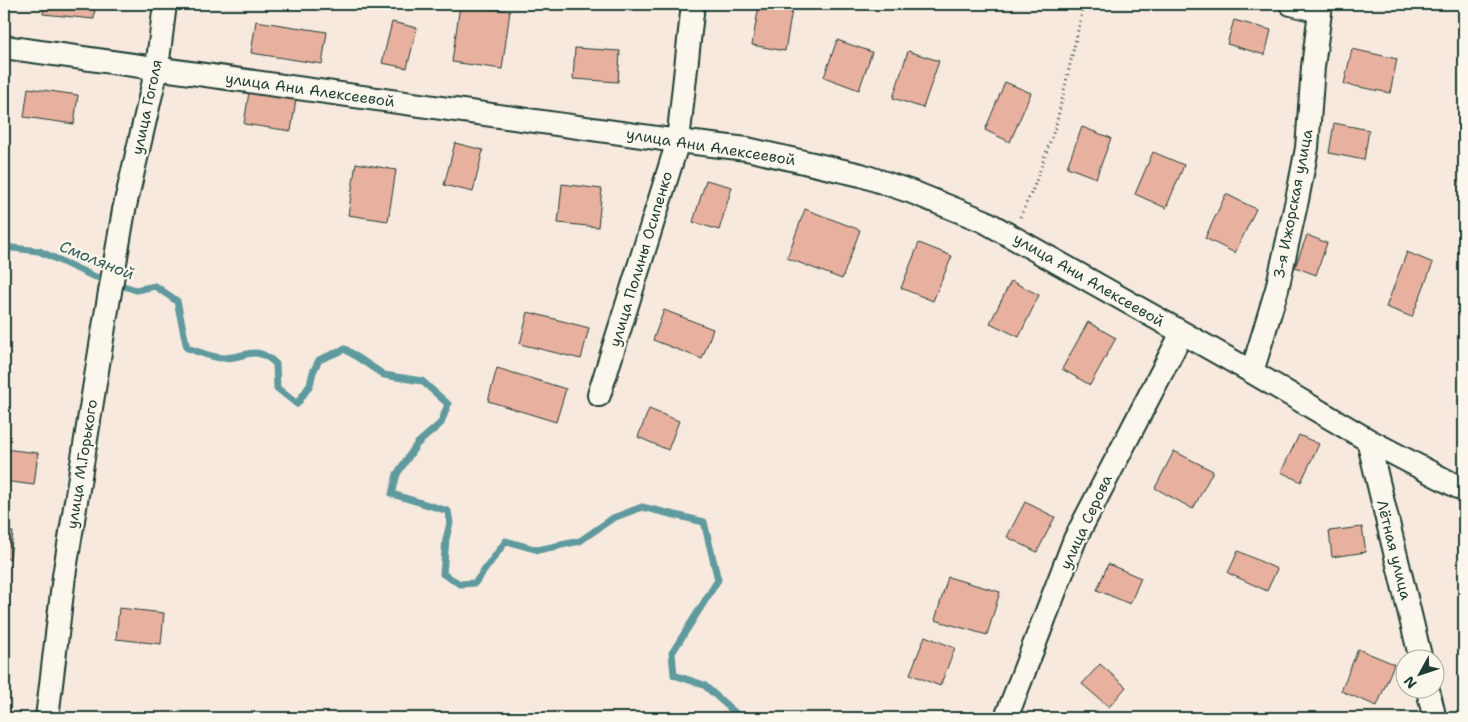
<svg xmlns="http://www.w3.org/2000/svg" width="1468" height="722" font-family="'Shantell Sans',sans-serif">
<rect width="100%" height="100%" fill="#f7e9dd"/>
<filter id="ink" filterUnits="userSpaceOnUse"><feTurbulence type="fractalNoise" baseFrequency=".02" numOctaves="2"/><feDisplacementMap in="SourceGraphic" scale="10" xChannelSelector="R" yChannelSelector="G"/><feConvolveMatrix kernelMatrix="1 2 1 2 8 2 1 2 1" color-interpolation-filters="sRGB"/></filter>
<g filter="url(#ink)">
<g fill="none" stroke-linecap="round" stroke-linejoin="round">
<path stroke="#5f9a9f" stroke-width="7" d="M4,247L39,251L93,276L136,290L155,286L177,301L187,348C197,351 215,359 225,358C248,357 255,344 276,364L277,388L297,404L310,385L313,372L319,360L345,349L384,375L422,381L448,404L441,423L417,444L397,474L392,494L448,511L450,523L446,539L443,574L460,584L475,583L506,541L538,550L580,541L613,518L642,507L704,522L718,580L672,653L674,675L704,685L741,718"/>
</g>
<path fill="#e8b09f" stroke="#1f3d34" d="M44,4H95L94,19L43,14Z
M460,5L510,11L502,69L452,62Z
M759,5L792,10L785,51L752,45Z
M1234,20L1271,30L1265,55L1227,44Z
M256,21L327,32L322,64L251,53Z
M392,22L417,28L407,68L382,63Z
M837,40L872,52L859,90L824,77Z
M575,48L620,51L618,82L573,79Z
M1352,49L1397,59L1390,93L1344,84Z
M908,51L939,61L923,108L893,98Z
M1005,82L1031,93L1010,142L985,130Z
M28,88L78,95L74,124L24,117Z
M249,92L296,99L291,131L244,124Z
M1334,123L1369,130L1364,160L1329,153Z
M1082,127L1111,138L1096,178L1067,167Z
M455,143L483,150L473,192L444,185Z
M1153,152L1184,165L1166,208L1135,194Z
M356,163L396,170L388,221L348,215Z
M706,180L732,187L719,230L693,222Z
M562,184L602,189L598,227L558,223Z
M1226,194L1256,209L1235,253L1205,238Z
M805,209L860,230L842,279L787,258Z
M1307,235L1327,243L1316,275L1295,267Z
M919,243L952,256L933,301L901,288Z
M1407,252L1433,263L1412,317L1386,307Z
M1011,281L1039,295L1019,337L990,323Z
M664,310L713,329L702,359L653,340Z
M528,312L589,328L581,359L520,344Z
M1088,322L1116,338L1090,385L1062,369Z
M497,368L566,389L556,422L488,401Z
M649,409L679,421L668,450L638,437Z
M1299,435L1319,444L1301,482L1281,472Z
M4,449L38,453L34,485L4,481Z
M1174,451L1213,471L1193,509L1155,488Z
M1025,502L1055,517L1037,552L1007,537Z
M1362,527L1366,552L1332,557L1329,531Z
M4,531L13,532L10,559L4,558Z
M1238,551L1277,569L1267,591L1228,573Z
M1108,564L1141,578L1130,604L1097,590Z
M948,577L1000,592L987,635L935,620Z
M4,589H7L5,625H4Z
M119,608L164,613L161,644L116,639Z
M925,636L955,648L940,686L910,674Z
M1358,649L1394,664L1377,706L1341,691Z
M1100,664L1126,687L1109,707L1082,684Z"/>
<g fill="none" stroke-linecap="round" stroke-linejoin="round">
<g stroke="#1f3d34" stroke-width="26">
<path id="street" d="M1291,4L1319,11
M4,47L678,141L747,149L861,175L912,192L984,221L1252,372L1368,440L1464,490
M1252,372L1277,289L1297,200L1307,148L1313,67L1321,4
M599,395L678,141L693,4
M1368,440L1421,660
M1428,690L1433,711L1432,718
M47,718L64,576L104,327L124,210L157,68L165,4
M1006,718L1075,539L1182,333"/>
</g>
<path stroke="#1f3d34" stroke-width="3" stroke-dasharray="1 4" stroke-linecap="butt" d="M1020,217L1034,187L1056,125L1084,4"/>
<use href="#street" stroke="#fbf7ec" stroke-width="22"/>
</g>
</g>
<g text-anchor="middle" dominant-baseline="central" stroke-width="4.5" stroke-linejoin="round" paint-order="stroke">
<g font-size="15" fill="#1f3d34" stroke="#fbf7ec">
<text transform="translate(310 90) rotate(8)">улица Ани Алексеевой</text>
<text transform="translate(147 107) rotate(-78)">улица Гоголя</text>
<text transform="translate(711 147) rotate(9)">улица Ани Алексеевой</text>
<text transform="translate(1293 204) rotate(-79)">3-я Ижорская улица</text>
<text transform="translate(641 259) rotate(-73)">улица Полины Осипенко</text>
<text transform="translate(1089 280) rotate(30)">улица Ани Алексеевой</text>
<text transform="translate(82 464) rotate(-81)">улица М.Горького</text>
<text transform="translate(1086 522) rotate(-65)">улица Серова</text>
<text transform="translate(1394 550) rotate(76)">Лётная улица</text>
</g>
<g font-size="16" font-style="italic" fill="#345c58" stroke="#fbf7ec">
<text transform="translate(97 260) rotate(22)">Смоляной</text>
</g>
</g>
<rect width="1468" height="722" fill="none" stroke="#fbf7ec" stroke-width="20"/>
<rect x="10" y="10" width="1448" height="702" fill="none" stroke="#1f3d34" stroke-width="2" filter="url(#ink)"/>
<g transform="translate(1420 674) rotate(230)"><circle r="24" fill="#fbf7ec" stroke="#a3ada2"/>
<path d="M0-4L9 19L0 12L-9 19Z" fill="#1f3d34"/>
<text y="-8" font-size="14" font-weight="bold" text-anchor="middle" fill="#1f3d34">N</text>
</g>
</svg>
